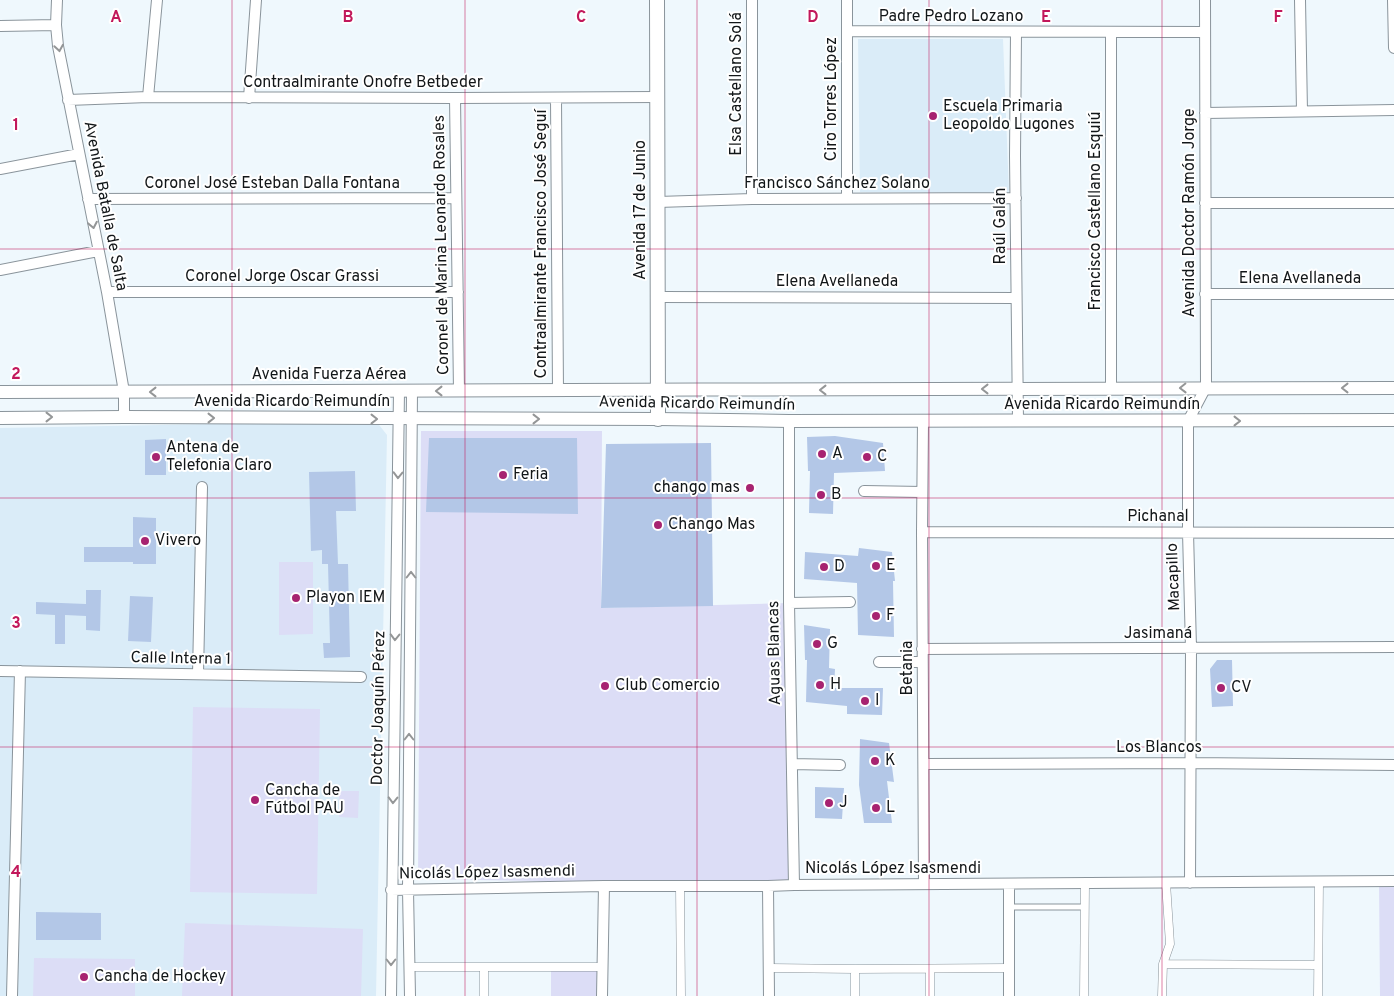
<svg xmlns="http://www.w3.org/2000/svg" width="1394" height="996" font-family="Overpass,sans-serif">
<rect width="100%" height="100%" fill="#eff8fd"/>
<path fill="#daecf8" d="M858,39H1003L1009,193L860,192Z
M376,421L387,435L376,996H0V428Z"/>
<path fill="#dcddf6" d="M421,431H602L601,608L789,603L794,885L418,879Z
M279,562H313V634L279,635Z
M193,707L320,709L317,894L190,892Z
M339,791H359L358,818L339,817Z
M1379,881H1394V996H1380Z
M185,923L363,929L361,996H182Z
M34,958L135,959V996H33Z
M551,968L554,971L603,970L604,996H551Z"/>
<path fill="#b3c7e7" d="M835,436L883,443L885,471L834,473L833,514L809,513L810,471H808L807,437Z
M429,438H577L578,514L426,512Z
M166,439V475H145V440Z
M711,443L713,606L601,608L606,444Z
M355,471L356,511H336L338,564H348L350,657L324,658L323,643H330L328,564H322V550L311,551L309,472Z
M133,517L156,518V564H133V562H84V547H133Z
M859,548L892,552L895,581H893L894,637L858,635L857,583L804,579L805,552L858,556Z
M86,590H101L100,631L86,630V616L65,615V644H55V615L36,614V602L86,604Z
M130,596L153,597L151,642L128,641Z
M804,625L830,629L829,668L835,669L834,688H883L882,715L847,714V706L806,702L807,660H805Z
M1217,660H1232L1233,706L1212,707L1210,669Z
M860,739L889,743L894,782L887,781L892,823H864L859,785Z
M815,787L844,788L842,819L815,818Z
M36,912L101,913V940H36Z"/>
<g fill="none" stroke-linecap="round" stroke-linejoin="round">
<g stroke="#8a949b" stroke-width="7">
<path id="service" d="M1009,907H1084"/>
</g>
<g stroke="#8a949b" stroke-width="9">
<path id="pedestrian" d="M680,886L681,996
M1163,964L1318,965
M410,967H603
M770,968L855,969L1009,968
M484,996V968
M855,996V969
M930,996V969
M1084,996L1085,884
M1162,996L1163,964L1170,944L1166,883
M1318,996L1319,882"/>
</g>
<g stroke="#8a949b" stroke-width="12">
<path id="minor" d="M57,0L56,25L58,46L107,292L124,392V417
M1300,0L1302,111
M1393,0L1394,48
M0,26L56,25
M847,31L1205,32
M1016,32L1015,156L1018,421
M148,97L157,0
M249,98L256,0
M455,98L459,391
M556,98L558,391
M68,100L148,97L455,98L658,97
M1205,113L1394,110
M0,169L79,154
M88,199L456,198
M752,199V0
M847,199V0
M658,202L752,199L1016,198
M1205,203H1394
M0,270L98,251
M107,292H458
M1205,294H1394
M658,297L1016,298
M1111,388V33
M789,421V603L794,885
M923,421L922,532L924,884
M864,491L922,492
M922,532L1394,533
M789,603L850,602
M922,649L1394,647
M879,662H922
M0,671L361,677
M198,674L202,487
M792,764L840,765
M924,764L1190,763L1394,765
M1190,883L1191,648L1188,532V421L1206,387L1205,0
M768,886L769,996
M391,890L604,886H768L794,885L1394,881
M12,996L20,671
M391,996L399,391
M410,996L408,890L412,391
M602,996L604,886
M1009,996V884"/>
</g>
<g stroke="#8a949b" stroke-width="14">
<path id="tertiary" d="M0,392C465,392 929,387 1394,388
M0,418L124,417L658,419L789,421L1394,420"/>
</g>
<g stroke="#8a949b" stroke-width="16">
<path id="secondary" d="M657,0L658,419"/>
</g>
<use href="#service" stroke="#fff" stroke-width="5"/>
<use href="#pedestrian" stroke="#fff" stroke-width="8"/>
<use href="#minor" stroke="#fff" stroke-width="10"/>
<use href="#tertiary" stroke="#fff" stroke-width="12"/>
<use href="#secondary" stroke="#fff" stroke-width="14"/>
</g>
<defs><path id="oneway-chevron" d="M-2-3.5L2.5 0L-2 3.5" fill="none" stroke-width="1.6" stroke-linecap="round" stroke-linejoin="round" transform="scale(1.25)"/></defs>
<g stroke="#949697">
<use href="#oneway-chevron" transform="translate(59 48) rotate(81)"/>
<use href="#oneway-chevron" transform="translate(93 225) rotate(79)"/>
<use href="#oneway-chevron" transform="translate(1183 388) rotate(179)"/>
<use href="#oneway-chevron" transform="translate(1345 388) rotate(-180)"/>
<use href="#oneway-chevron" transform="translate(985 389) rotate(180)"/>
<use href="#oneway-chevron" transform="translate(823 390) rotate(180)"/>
<use href="#oneway-chevron" transform="translate(439 391) rotate(-180)"/>
<use href="#oneway-chevron" transform="translate(153 392) rotate(180)"/>
<use href="#oneway-chevron" transform="translate(49 417)"/>
<use href="#oneway-chevron" transform="translate(211 418)"/>
<use href="#oneway-chevron" transform="translate(374 419)"/>
<use href="#oneway-chevron" transform="translate(536 419)"/>
<use href="#oneway-chevron" transform="translate(1237 421)"/>
<use href="#oneway-chevron" transform="translate(398 475) rotate(91)"/>
<use href="#oneway-chevron" transform="translate(411 575) rotate(-90)"/>
<use href="#oneway-chevron" transform="translate(395 637) rotate(91)"/>
<use href="#oneway-chevron" transform="translate(409 737) rotate(-90)"/>
<use href="#oneway-chevron" transform="translate(393 800) rotate(91)"/>
<use href="#oneway-chevron" transform="translate(391 962) rotate(90)"/>
</g>
<path fill="none" stroke="#c2185b" stroke-width="1" stroke-opacity="0.55" d="M232,0V996M465,0V996M697,0V996M929,0V996M1162,0V996M0,249H1394M0,498H1394M0,747H1394"/>
<g fill="#a72370" stroke="#fff" stroke-width="2">
<circle cx="933" cy="116" r="5"/>
<circle cx="822" cy="454" r="5"/>
<circle cx="156" cy="457" r="5"/>
<circle cx="867" cy="457" r="5"/>
<circle cx="503" cy="475" r="5"/>
<circle cx="750" cy="488" r="5"/>
<circle cx="821" cy="495" r="5"/>
<circle cx="658" cy="525" r="5"/>
<circle cx="145" cy="541" r="5"/>
<circle cx="876" cy="566" r="5"/>
<circle cx="824" cy="567" r="5"/>
<circle cx="296" cy="598" r="5"/>
<circle cx="876" cy="616" r="5"/>
<circle cx="817" cy="644" r="5"/>
<circle cx="820" cy="685" r="5"/>
<circle cx="605" cy="686" r="5"/>
<circle cx="1221" cy="688" r="5"/>
<circle cx="865" cy="701" r="5"/>
<circle cx="875" cy="761" r="5"/>
<circle cx="255" cy="800" r="5"/>
<circle cx="829" cy="803" r="5"/>
<circle cx="876" cy="808" r="5"/>
<circle cx="84" cy="977" r="5"/>
</g>
<g text-anchor="middle" dominant-baseline="central" stroke-width="4" stroke-linejoin="round" paint-order="stroke">
<g font-size="16" fill="#121618" stroke="#fff">
<text x="951" y="17">Padre Pedro Lozano</text>
<text x="363" y="83">Contraalmirante Onofre Betbeder</text>
<text transform="translate(737 84) rotate(-90)">Elsa Castellano Solá</text>
<text transform="translate(832 99) rotate(-90)">Ciro Torres López</text>
<text x="272" y="184">Coronel José Esteban Dalla Fontana</text>
<text x="837" y="184">Francisco Sánchez Solano</text>
<text transform="translate(105 206) rotate(79)">Avenida Batalla de Salta</text>
<text transform="translate(641 210) rotate(-90)">Avenida 17 de Junio</text>
<text transform="translate(1096 211) rotate(-90)">Francisco Castellano Esquiú</text>
<text transform="translate(1190 213) rotate(-90)">Avenida Doctor Ramón Jorge</text>
<text transform="translate(1001 226) rotate(-90)">Raúl Galán</text>
<text transform="translate(542 244) rotate(-90)">Contraalmirante Francisco José Seguí</text>
<text transform="translate(442 245) rotate(-91)">Coronel de Marina Leonardo Rosales</text>
<text x="282" y="277">Coronel Jorge Oscar Grassi</text>
<text x="1300" y="279">Elena Avellaneda</text>
<text x="837" y="282">Elena Avellaneda</text>
<text x="329" y="375">Avenida Fuerza Aérea</text>
<text x="292" y="402">Avenida Ricardo Reimundín</text>
<text transform="translate(697 404) rotate(1)">Avenida Ricardo Reimundín</text>
<text x="1102" y="405">Avenida Ricardo Reimundín</text>
<text x="1158" y="517">Pichanal</text>
<text transform="translate(1174 577) rotate(-92)">Macapillo</text>
<text x="1158" y="634">Jasimaná</text>
<text transform="translate(775 653) rotate(-91)">Aguas Blancas</text>
<text transform="translate(181 659) rotate(1)">Calle Interna 1</text>
<text transform="translate(908 668) rotate(-90)">Betania</text>
<text transform="translate(379 708) rotate(-89)">Doctor Joaquín Pérez</text>
<text x="1159" y="748">Los Blancos</text>
<text x="893" y="869">Nicolás López Isasmendi</text>
<text transform="translate(487 873) rotate(-1)">Nicolás López Isasmendi</text>
</g>
<g font-size="16" fill="#121618" stroke="#fff" text-anchor="start">
<text x="943" y="107">Escuela Primaria<tspan x="943" dy="18">Leopoldo Lugones</tspan></text>
<text x="166" y="448">Antena de<tspan x="166" dy="18">Telefonia Claro</tspan></text>
<text x="832" y="454">A</text>
<text x="877" y="457">C</text>
<text x="513" y="475">Feria</text>
<text x="740" y="488" text-anchor="end">chango mas</text>
<text x="831" y="495">B</text>
<text x="668" y="525">Chango Mas</text>
<text x="155" y="541">Vivero</text>
<text x="886" y="566">E</text>
<text x="834" y="567">D</text>
<text x="306" y="598">Playon IEM</text>
<text x="886" y="616">F</text>
<text x="827" y="644">G</text>
<text x="830" y="685">H</text>
<text x="615" y="686">Club Comercio</text>
<text x="1231" y="688">CV</text>
<text x="875" y="701">I</text>
<text x="885" y="761">K</text>
<text x="265" y="791">Cancha de<tspan x="265" dy="18">Fútbol PAU</tspan></text>
<text x="839" y="803">J</text>
<text x="886" y="808">L</text>
<text x="94" y="977">Cancha de Hockey</text>
</g>
</g>
<g font-size="16" text-anchor="middle" font-weight="bold" fill="#c2185b" stroke="#fff" stroke-width="4" stroke-linejoin="round" paint-order="stroke">
<text x="116" y="22">A</text>
<text x="348" y="22">B</text>
<text x="581" y="22">C</text>
<text x="813" y="22">D</text>
<text x="1046" y="22">E</text>
<text x="1278" y="22">F</text>
<text x="16" y="130">1</text>
<text x="16" y="379">2</text>
<text x="16" y="628">3</text>
<text x="16" y="877">4</text>
</g>
</svg>
